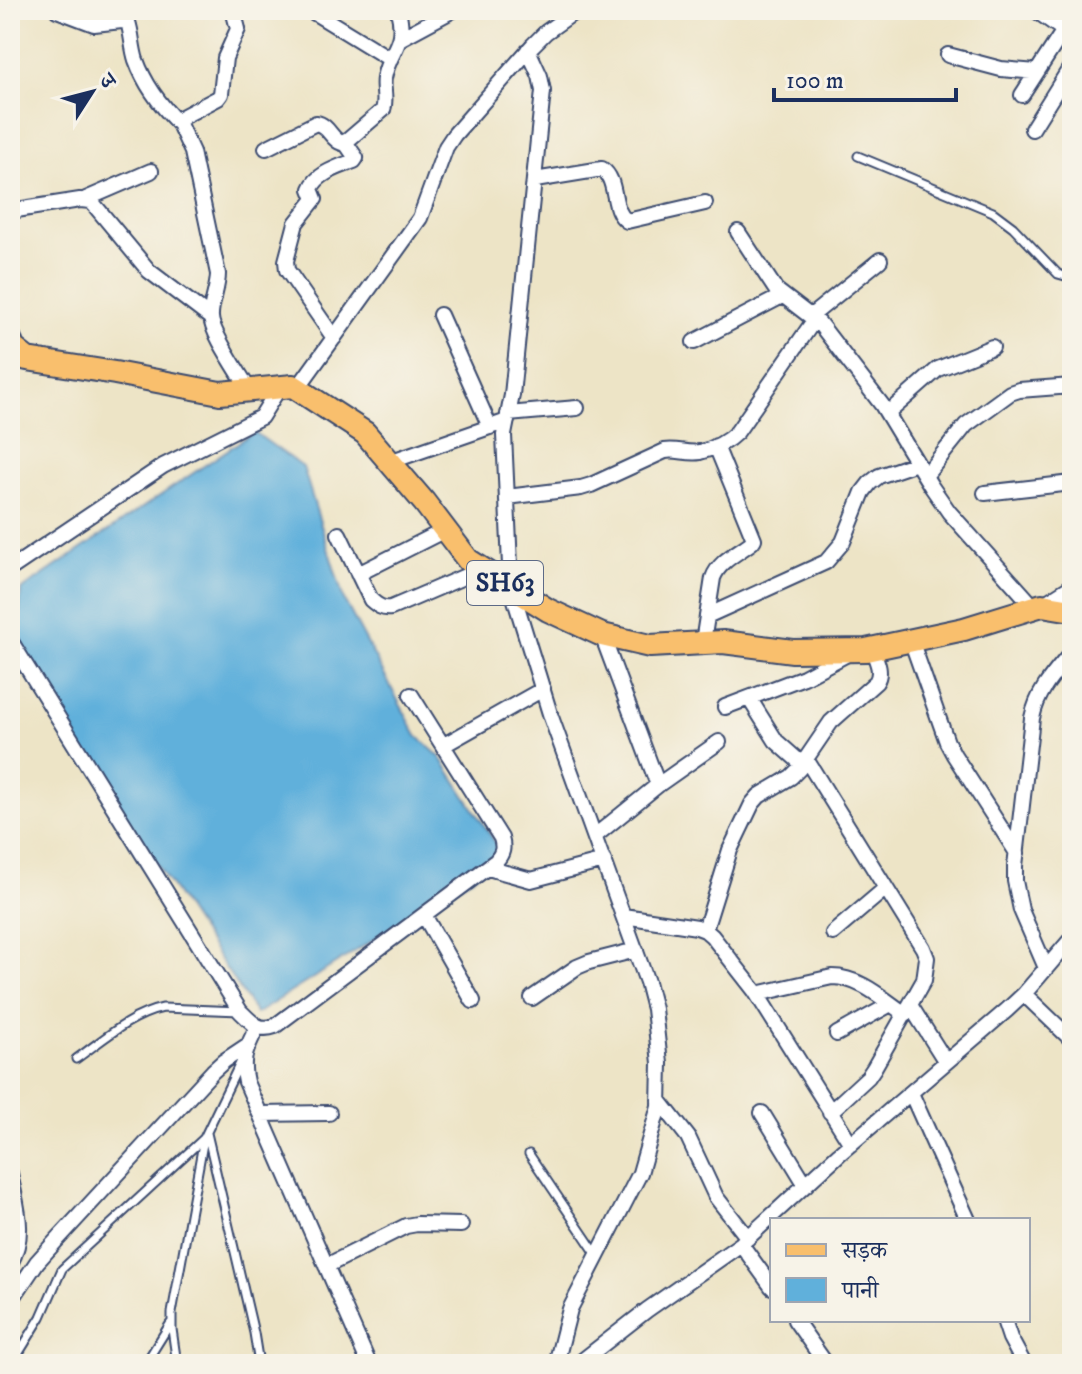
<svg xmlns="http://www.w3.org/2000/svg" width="1082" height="1374" font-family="'IM FELL DW Pica','Noto Serif Devanagari',serif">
<rect width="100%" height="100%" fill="#f7f3e8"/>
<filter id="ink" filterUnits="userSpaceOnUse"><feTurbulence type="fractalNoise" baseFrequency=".0125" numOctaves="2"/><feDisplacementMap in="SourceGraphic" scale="16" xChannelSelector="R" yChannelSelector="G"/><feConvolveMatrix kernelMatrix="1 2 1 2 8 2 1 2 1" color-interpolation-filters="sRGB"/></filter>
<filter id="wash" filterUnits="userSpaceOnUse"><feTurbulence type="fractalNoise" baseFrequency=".006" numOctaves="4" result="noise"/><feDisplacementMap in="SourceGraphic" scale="32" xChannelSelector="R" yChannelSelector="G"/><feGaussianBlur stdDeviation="1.8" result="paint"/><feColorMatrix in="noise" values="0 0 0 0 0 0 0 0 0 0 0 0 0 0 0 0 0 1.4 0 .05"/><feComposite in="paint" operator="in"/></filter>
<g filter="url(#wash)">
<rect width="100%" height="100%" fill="#ede4c6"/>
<path fill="#60b0db" stroke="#3e709c" stroke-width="2" d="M254,432L303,467L344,600L417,736L441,758L500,850L476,875L256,1014L71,735L18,640L21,590Z"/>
</g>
<g filter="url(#ink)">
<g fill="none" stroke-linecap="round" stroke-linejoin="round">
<g stroke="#3a4a6e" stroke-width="11">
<path id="lane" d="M858,156L993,212L1013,227L1058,274L1072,278
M76,1059C103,1040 130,1015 163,1008L240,1011
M207,1133L254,1333L259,1364
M529,1154L597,1255
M12,1364L41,1317L62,1269L204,1138L241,1061
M145,1364L170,1324
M177,1364L172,1329V1313L204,1138"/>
</g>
<g stroke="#3a4a6e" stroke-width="18">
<path id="street" d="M57,10L94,24L122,21L128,22C132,34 132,48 136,60C145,85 161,106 179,124
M233,10L238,29L225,58L221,94L218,98L182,117L179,124L192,152L218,274C218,289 210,305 211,317C211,333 241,375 249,390
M310,10L390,59
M1035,10L1072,36
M401,38L453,10
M528,50L540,76L543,91L512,395L504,435L511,587L551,717L647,982L654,1009L660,1063L659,1106L640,1173L570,1309L556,1364
M948,55L1001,69L1037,72
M1022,95L1064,30
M1032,129L1072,65
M266,148L316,123C329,125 331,140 342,143L348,140L383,110C387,99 382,89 384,78C390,47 407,46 398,10
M535,180L602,169C619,181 610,210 627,221L705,203
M86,199L151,171
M10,211L80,200L91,201L149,271L211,318
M738,232L776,290L819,323L882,405L931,486L949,512L1034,607
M440,315L490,427
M811,316L880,260
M334,338L287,270L286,261L296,223L315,199L311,189C317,173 339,167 354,161L356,158L345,142
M694,342L782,296
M297,389L420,218L446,147L454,135L533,45L546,32L577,10
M888,413L938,369L992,347
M508,414L577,408
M389,462L507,421
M925,476L966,425L1010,393L1019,390L1072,386
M985,493L1072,483
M507,497L581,488L591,485L665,451C677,449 688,454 700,452C713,449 727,442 737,432L815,319
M339,534L371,600C378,606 382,609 391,608L482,569
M10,569L163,466L261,417L279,388
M358,574L445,530
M1042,605L1072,586
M707,616L826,562L843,542L863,492L870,483L879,476L917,463
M602,635L658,785
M10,640L240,1011C252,1023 259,1032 275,1026L496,861C503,853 504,848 501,838L411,695
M911,640L947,742L954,755L1017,853
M703,642L713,578C719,561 738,553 752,542L754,539L716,446
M749,698L776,741L802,764
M725,707L804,677L849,653
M444,745L543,689
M806,759L923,948L927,958L924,980L874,1068L868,1077L830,1112
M595,836L658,785L719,742
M488,868L531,880L604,861
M424,915L473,1001
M624,916L697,927L705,930L712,936L755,991L851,1144
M705,930L730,850L752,804L759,796L791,777L799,769L831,722L876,682C883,672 876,659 872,649
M833,933L886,888
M1046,968L1021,910L1015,881V866L1032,718C1038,690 1054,674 1072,652
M757,994L832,977C860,977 883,999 905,1014
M1024,994L1072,1040
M532,998L577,967L589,962L636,950
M910,1005L946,1062
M257,1027C247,1048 240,1058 246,1082L369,1364
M837,1034L891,1004
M911,1093L968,1220
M659,1100L688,1137L716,1197L748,1238
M762,1113L806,1185
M260,1114L329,1113
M10,1173C16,1206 27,1233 10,1264
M741,1244L772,1287
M326,1266L406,1226L417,1224L461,1225
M10,1302L37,1262L55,1242L213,1071L224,1061L248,1045
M795,1320L826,1364
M1004,1320L1010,1338L1024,1364
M578,1364L647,1310L741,1244L839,1154L1007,1010L1024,994L1072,938"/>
</g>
<g stroke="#3a4a6e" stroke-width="26">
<path id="primary" d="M10,339L13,348L27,359L115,373L220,393L293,386L365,433L424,502L468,560L548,610L602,635L650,646L723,642L793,651L866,650L964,629L1042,605L1072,610"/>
</g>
<use href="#lane" stroke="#fff" stroke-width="7"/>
<use href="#street" stroke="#fff" stroke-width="14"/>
<use href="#primary" stroke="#f9bf6d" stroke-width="22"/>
</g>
</g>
<g text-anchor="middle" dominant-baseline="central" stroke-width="6" stroke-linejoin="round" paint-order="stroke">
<rect fill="#f7f3e8" stroke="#5d6a87" stroke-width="2" x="467" y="561" width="76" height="44" rx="6"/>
<g font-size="26" font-weight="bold" fill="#1b2f5e">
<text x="505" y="583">SH63</text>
</g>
</g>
<rect width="1082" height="1374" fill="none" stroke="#f7f3e8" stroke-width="40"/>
<rect x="770" y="1218" width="260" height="104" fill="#f7f3e8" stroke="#9fa5b1" stroke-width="2"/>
<rect x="786" y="1244" width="40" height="12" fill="#f9bf6d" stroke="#9fa5b1" stroke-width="2"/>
<text x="842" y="1258" font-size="24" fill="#1b2f5e">सड़क</text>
<rect x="786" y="1278" width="40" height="24" fill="#60b0db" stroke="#9fa5b1" stroke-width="2"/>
<text x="842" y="1298" font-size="24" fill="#1b2f5e">पानी</text>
<g transform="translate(92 92) rotate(54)" stroke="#f7f3e8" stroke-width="6" paint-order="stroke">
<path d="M0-6L14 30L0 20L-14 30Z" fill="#1b2f5e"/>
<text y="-12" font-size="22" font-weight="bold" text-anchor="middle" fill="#1b2f5e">उ</text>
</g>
<path d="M774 88v12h182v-12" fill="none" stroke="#1b2f5e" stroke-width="4"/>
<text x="786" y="88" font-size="24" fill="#1b2f5e" stroke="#f7f3e8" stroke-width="6" paint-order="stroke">100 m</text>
</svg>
